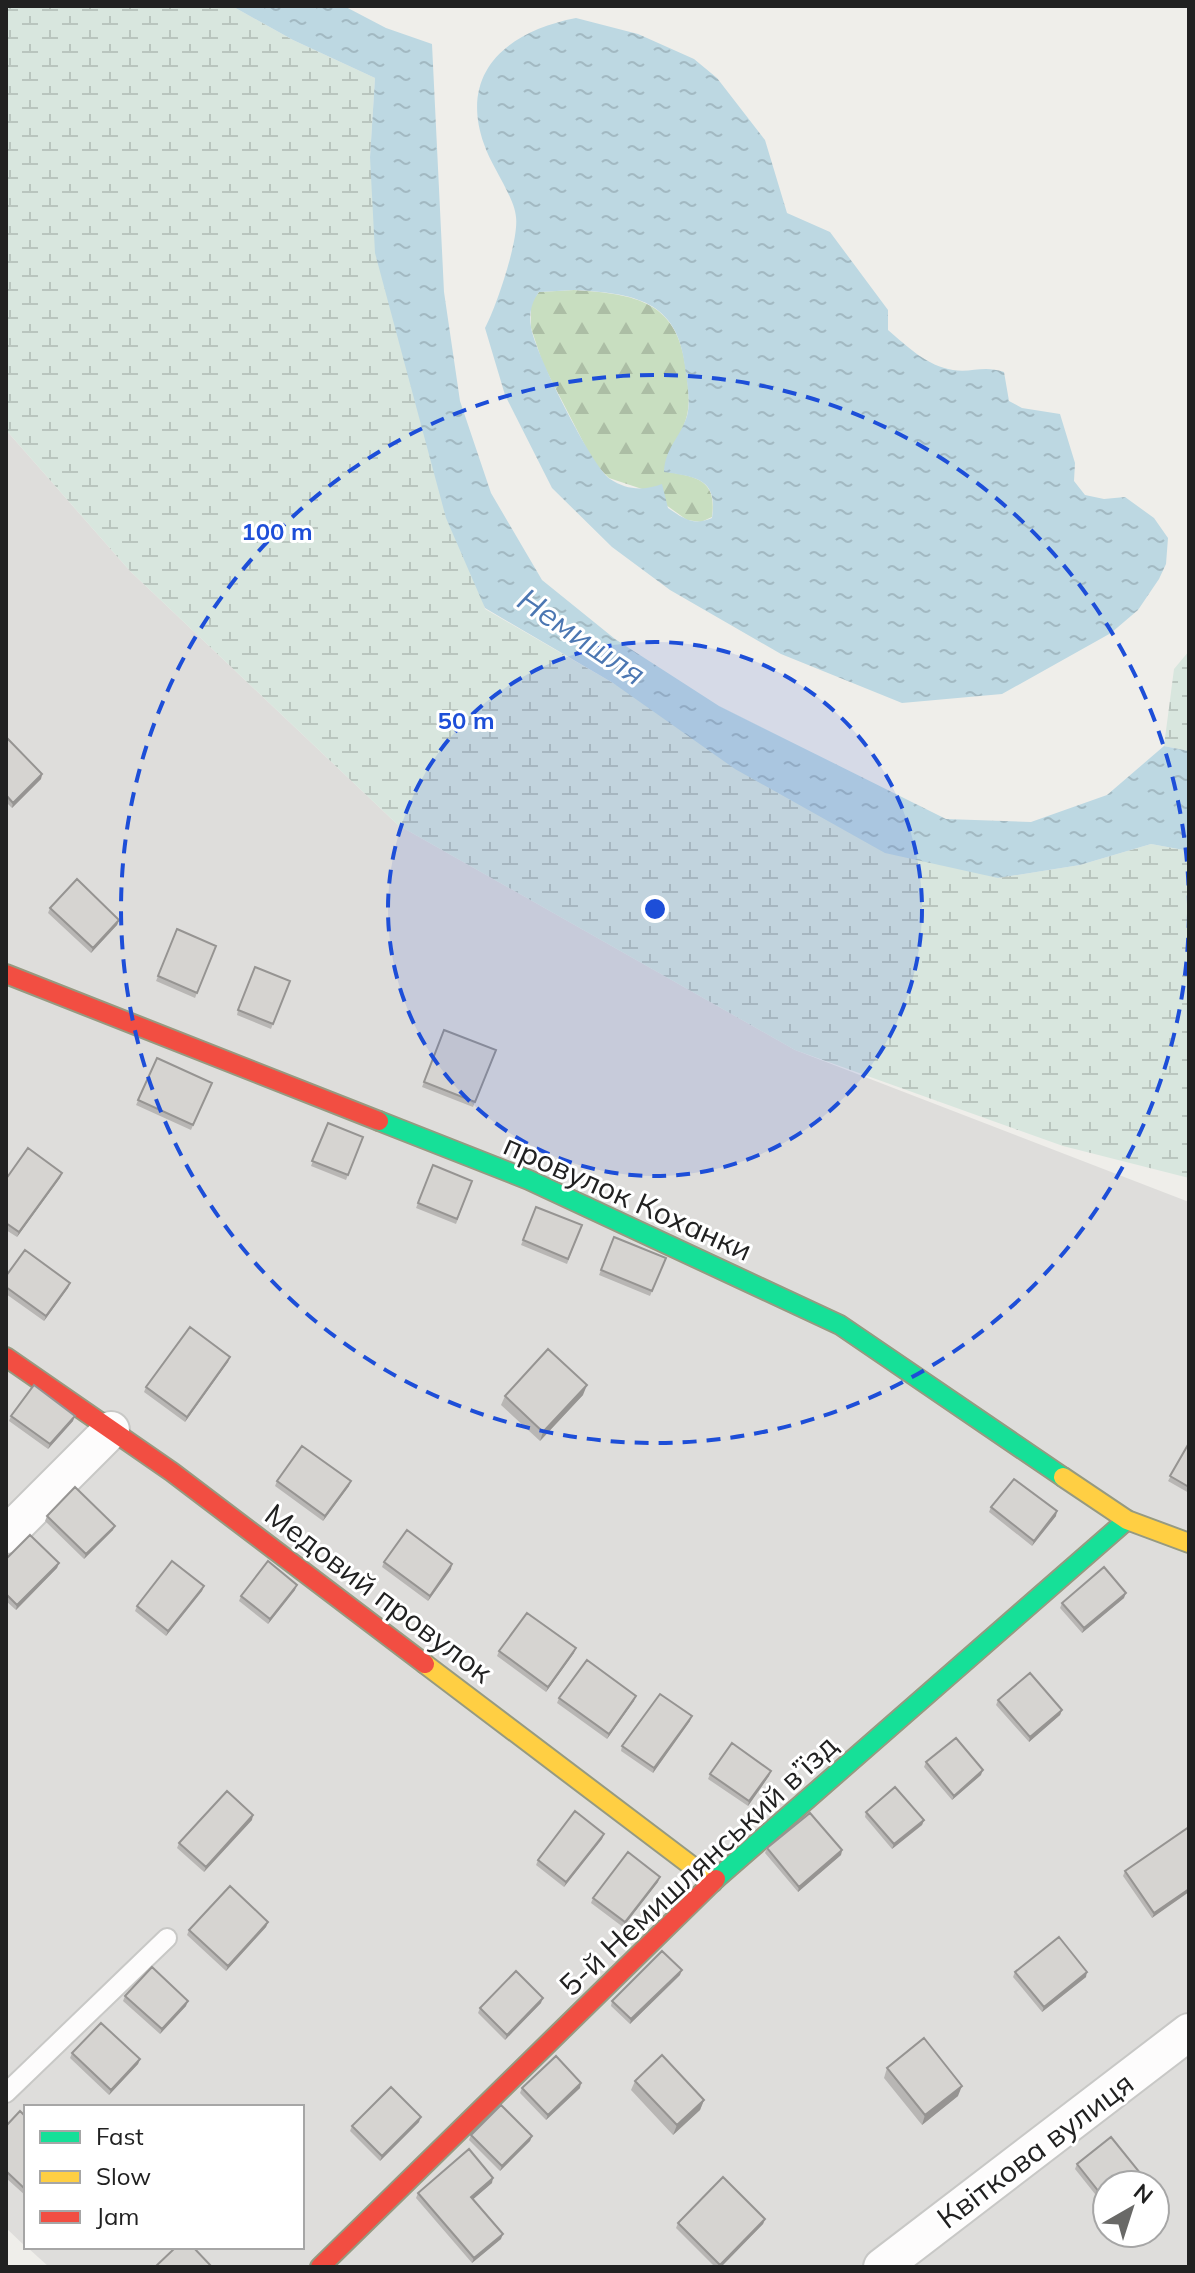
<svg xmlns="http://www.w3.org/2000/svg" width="1195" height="2273" font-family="Mulish,sans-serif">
<defs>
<pattern id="forest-firs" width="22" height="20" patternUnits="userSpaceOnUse" patternTransform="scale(2)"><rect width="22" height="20" fill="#c8dec0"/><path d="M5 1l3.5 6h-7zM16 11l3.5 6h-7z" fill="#acbea5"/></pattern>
<pattern id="wetland-marsh" width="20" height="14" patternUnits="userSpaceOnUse" patternTransform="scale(2)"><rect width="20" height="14" fill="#d8e6de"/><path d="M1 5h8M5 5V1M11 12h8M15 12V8" fill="none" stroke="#b9c5be"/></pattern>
<pattern id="water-ripples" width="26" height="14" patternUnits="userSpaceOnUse" patternTransform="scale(2)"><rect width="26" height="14" fill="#bdd8e2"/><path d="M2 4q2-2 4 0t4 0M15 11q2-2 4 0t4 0" fill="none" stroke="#a2b9c2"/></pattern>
</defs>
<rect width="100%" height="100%" fill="#efeeea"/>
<path fill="#dedddb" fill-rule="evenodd" d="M6,430L130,571L398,825L795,1050L1189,1202V2267H49L27,2247H302V2107H26V2247L6,2228ZM1107,2185H1155V2233H1107Z"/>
<path fill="url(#forest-firs)" d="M574,290C636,294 678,301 686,370C688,386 691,403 686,419C680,437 671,454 664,471C697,477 717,479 712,517L701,522L687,520L645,490L609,478L594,463L543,364L531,328V302L539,292Z"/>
<path fill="url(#wetland-marsh)" d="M6,6H232L293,40L375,78L370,157L485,609L613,683L998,878L1080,865L1151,844L1189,851V1178L1063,1146L795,1050L398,825L130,571L6,430Z
M1189,651V751L1164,746L1174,669Z"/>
<path fill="url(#water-ripples)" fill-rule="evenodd" d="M232,6H344L386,28L432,44L444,292L460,401L491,493L542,580L615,639L719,706L946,819L1031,822L1107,795L1164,746L1189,751V851L1151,844L1080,865L998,878L885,853L735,769L613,683L485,608L446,518L375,253L370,157L375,78L293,40Z
M576,18L638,34L694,59L717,78L765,140L787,213L830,232L888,310V330C908,347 927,366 953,370C972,373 983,365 1004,372L1009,401L1022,408L1060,414L1075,463L1074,481L1085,495L1104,499L1125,497L1154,518L1168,538L1166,564L1159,579L1138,610L1111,633L1002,694L902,703L781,654L670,590L612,547L552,488L505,395L485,328C496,308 519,240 516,217C514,196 491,166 484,144C458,71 509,31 576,18ZM574,290C633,293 678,300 685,367C687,383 691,401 687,416C680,438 665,448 664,472C697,477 718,479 712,518C694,526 684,519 668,508L662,484C643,491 627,490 610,479C592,467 534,351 531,327C529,314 531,303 539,292Z"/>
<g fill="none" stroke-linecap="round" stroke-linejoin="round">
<g stroke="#c8c8c6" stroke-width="22">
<path id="lane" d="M6,2093L167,1938"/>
</g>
<g stroke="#c8c8c6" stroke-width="40">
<path id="street" d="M6,1535L111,1430
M882,2267L1189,2032"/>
</g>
<g stroke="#969a81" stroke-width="22">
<path id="fast" d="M379,1121L529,1180L840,1325L1063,1477
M716,1879L1127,1520"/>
</g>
<g stroke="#969a81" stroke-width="22">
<path id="slow" d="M1063,1477L1127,1520L1189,1543
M425,1664L713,1882"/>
</g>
<g stroke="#969a81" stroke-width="22">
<path id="jam" d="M6,974L379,1121
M6,1357L172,1472L425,1664
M320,2267L716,1879"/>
</g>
<use href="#lane" stroke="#fdfcfc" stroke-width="18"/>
<use href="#street" stroke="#fdfcfc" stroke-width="36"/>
<use href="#fast" stroke="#16e098" stroke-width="18"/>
<use href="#slow" stroke="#ffcf43" stroke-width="18"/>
<use href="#jam" stroke="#f24e42" stroke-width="18"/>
</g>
<path fill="#b8b6b4" d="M6,737L42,774L41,779L12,808L6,802Z
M50,908L119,920L117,925L91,953L48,913Z
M177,929L216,946L195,998L156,981Z
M290,981L271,1029L237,1015L238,1010Z
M444,1030L496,1050L473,1107L422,1087Z
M157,1058L212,1083L191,1130L136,1105Z
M328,1123L363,1137L346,1180L311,1166Z
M62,1173L60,1178L17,1237L6,1230V1179Z
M472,1181L456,1224L416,1208L418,1203Z
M582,1225L567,1264L521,1245L523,1240Z
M614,1237L666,1258L650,1296L599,1275Z
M6,1276L70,1283L68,1288L44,1321L6,1294Z
M230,1357L228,1362L185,1422L144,1392L146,1387Z
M583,1395L540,1441L501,1405L505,1396Z
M11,1416L73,1421L48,1449L9,1421Z
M1189,1443V1493L1168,1481Z
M277,1481L349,1486L323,1521L275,1486Z
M991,1507L1056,1516L1032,1546L989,1512Z
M47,1516L113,1530L84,1559L45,1521Z
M6,1559L59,1563L57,1568L16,1610L6,1601Z
M384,1562L451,1569L428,1601L382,1567Z
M204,1586L202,1591L166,1636L135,1611L137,1606Z
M295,1590L268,1624L239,1601L241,1596Z
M1124,1598L1082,1633L1060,1608L1062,1603Z
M499,1651L574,1653L546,1692L497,1656Z
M559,1698L634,1701L607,1739L557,1703Z
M998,1700L1062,1710L1060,1715L1029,1742L996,1705Z
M690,1721L653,1773L621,1751L622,1746Z
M926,1762L981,1775L952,1800L924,1767Z
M771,1771L769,1776L748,1806L708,1779L710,1774Z
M866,1812L924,1820L922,1825L892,1849L865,1817Z
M252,1820L204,1872L177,1848L179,1843Z
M1189,1827L1152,1918L1123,1876L1125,1871Z
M604,1834L602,1839L564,1887L536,1865L538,1860Z
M767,1848L842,1850L841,1855L798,1892L765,1853Z
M658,1882L623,1927L591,1903L593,1898Z
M268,1922L266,1927L226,1971L187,1935L189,1930Z
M1015,1972L1086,1977L1042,2012L1013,1977Z
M680,1975L630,2024L611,2006L612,2001Z
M125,1996L186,2006L160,2034L123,2001Z
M541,2003L505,2040L478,2013L480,2008Z
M72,2053L140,2059L138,2064L109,2095L70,2058Z
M887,2068L958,2096L922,2125L884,2078Z
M635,2081L704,2100L700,2110L673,2135L631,2090Z
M522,2088H580L546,2120L520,2093Z
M26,2117V2196L6,2178V2126Z
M419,2122L380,2161L350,2131L352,2126Z
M471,2135L532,2136L530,2141L500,2171L469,2140Z
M1077,2164L1145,2179L1143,2184L1107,2185V2209L1075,2169Z
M492,2183L473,2199L501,2239L472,2263L416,2198L418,2193Z
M765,2219L763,2224L721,2267H715L676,2228L678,2223Z"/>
<path fill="#969492" d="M42,774L41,779L12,808L13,803Z
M119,920L117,925L91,953L93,948Z
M62,1173L60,1178L17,1237L19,1232Z
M70,1283L68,1288L44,1321L46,1316Z
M230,1357L228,1362L185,1422L187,1417Z
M587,1385L583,1395L540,1441L543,1432Z
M75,1416L73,1421L48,1449L50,1444Z
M351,1481L349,1486L323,1521L325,1516Z
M1057,1511L1056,1516L1032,1546L1034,1541Z
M115,1526L113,1530L84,1559L86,1554Z
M59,1563L57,1568L16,1610L17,1605Z
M452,1564L451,1569L428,1601L430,1596Z
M297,1585L295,1590L268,1624L270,1619Z
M204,1586L202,1591L166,1636L168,1631Z
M1126,1593L1124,1598L1082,1633L1084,1628Z
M576,1648L574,1653L546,1692L548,1687Z
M636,1696L634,1701L607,1739L609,1734Z
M1062,1710L1060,1715L1029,1742L1030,1737Z
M692,1716L690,1721L653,1773L654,1768Z
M983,1770L981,1775L952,1800L954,1796Z
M771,1771L769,1776L748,1806L749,1801Z
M253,1815L252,1820L204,1872L206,1867Z
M924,1820L922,1825L892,1849L894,1844Z
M604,1834L602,1839L564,1887L566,1882Z
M842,1850L841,1855L798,1892L799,1887Z
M660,1877L658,1882L623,1927L625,1922Z
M1189,1889V1892L1152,1918L1154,1913Z
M268,1922L266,1927L226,1971L228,1966Z
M682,1970L680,1975L630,2024L631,2019Z
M1087,1972L1086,1977L1042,2012L1044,2007Z
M543,1998L541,2003L505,2040L507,2035Z
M188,2001L186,2006L160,2034L162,2029Z
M140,2059L138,2064L109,2095L111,2090Z
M581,2083L580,2088L546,2120L548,2115Z
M962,2086L958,2096L922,2125L925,2115Z
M704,2100L700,2110L673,2135L677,2125Z
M421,2117L419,2122L380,2161L382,2156Z
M532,2136L530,2141L500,2171L502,2166Z
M493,2178L492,2183L470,2202L471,2197Z
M765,2219L763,2224L721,2267H719Z
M503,2234L501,2239L472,2263L474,2258Z"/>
<path fill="#d6d4d1" stroke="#969492" stroke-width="2" d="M6,737L42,774L13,803L6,795Z
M77,879L119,920L93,948L50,908Z
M177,929L216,946L197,993L158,976Z
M255,967L290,981L273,1024L238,1010Z
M444,1030L496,1050L475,1102L424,1082Z
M157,1058L212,1083L193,1125L138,1100Z
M328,1123L363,1137L348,1175L312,1161Z
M28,1148L62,1173L19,1232L6,1223V1179Z
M433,1165L472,1181L457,1219L418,1203Z
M536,1207L582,1225L568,1259L523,1240Z
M614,1237L666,1258L652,1291L601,1270Z
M25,1250L70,1283L46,1316L6,1287V1276Z
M190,1327L230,1357L187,1417L146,1387Z
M548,1349L587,1385L543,1432L505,1396Z
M34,1385L75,1416L50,1444L11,1416Z
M1189,1443V1487L1170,1476Z
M302,1446L351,1481L325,1516L277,1481Z
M1014,1479L1057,1511L1034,1541L991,1507Z
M75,1487L115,1526L86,1554L47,1516Z
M407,1530L452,1564L430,1596L384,1562Z
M30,1535L59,1563L17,1605L6,1594V1559Z
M172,1561L204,1586L168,1631L137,1606Z
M268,1561L297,1585L270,1619L241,1596Z
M1104,1567L1126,1593L1084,1628L1062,1603Z
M527,1613L576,1648L548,1687L499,1651Z
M587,1660L636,1696L609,1734L559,1698Z
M1030,1673L1062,1710L1030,1737L998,1700Z
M660,1694L692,1716L654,1768L622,1746Z
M956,1738L983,1770L954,1796L926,1762Z
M732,1743L771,1771L749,1801L710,1774Z
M895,1787L924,1820L894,1844L866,1812Z
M227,1791L253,1815L206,1867L179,1843Z
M575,1811L604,1834L566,1882L538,1860Z
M810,1813L842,1850L799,1887L767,1848Z
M1189,1827V1889L1154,1913L1125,1871Z
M628,1852L660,1877L625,1922L593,1898Z
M230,1886L268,1922L228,1966L189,1930Z
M1059,1937L1087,1972L1044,2007L1015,1972Z
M662,1951L682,1970L631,2019L612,2001Z
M152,1967L188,2001L162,2029L125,1996Z
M516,1971L543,1998L507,2035L480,2008Z
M101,2023L140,2059L111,2090L72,2053Z
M924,2038L962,2086L925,2115L887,2068Z
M662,2055L704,2100L677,2125L635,2081Z
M556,2056L581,2083L548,2115L522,2088Z
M391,2087L421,2117L382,2156L352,2126Z
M501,2105L532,2136L502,2166L471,2135Z
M20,2111L26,2117V2190L6,2171V2126Z
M1111,2137L1145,2179L1138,2185H1107V2202L1077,2164Z
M469,2149L493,2178L471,2197L503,2234L474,2258L418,2193Z
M723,2177L765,2219L720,2265L678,2223Z
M176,2247H193L212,2267H155Z"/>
<circle cx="655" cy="909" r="267" fill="#1d4ed8" fill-opacity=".12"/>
<g fill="none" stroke="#1d4ed8" stroke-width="4" stroke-dasharray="14 10">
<circle cx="655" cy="909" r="267"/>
<path d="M1189 914A534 534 0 1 1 1189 904"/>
</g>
<g text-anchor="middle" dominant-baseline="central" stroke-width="6" stroke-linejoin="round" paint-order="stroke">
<g font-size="30" fill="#212121" stroke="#fff">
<text transform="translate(628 1197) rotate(24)">провулок Коханки</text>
<text transform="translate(379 1593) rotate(37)">Медовий провулок</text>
<text transform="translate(698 1865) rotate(-43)">5-й Немишлянський в’їзд</text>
<text transform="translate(1035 2150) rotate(-37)">Квіткова вулиця</text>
</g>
<g font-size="32" font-style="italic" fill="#4c77b2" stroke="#fff">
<text transform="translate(582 636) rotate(34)">Немишля</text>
</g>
</g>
<circle cx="655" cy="909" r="12" fill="#1d4ed8" stroke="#fff" stroke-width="4"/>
<g font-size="24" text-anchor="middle" font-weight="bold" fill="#1d4ed8" stroke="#fff" stroke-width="6" stroke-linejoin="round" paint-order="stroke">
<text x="277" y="540">100 m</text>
<text x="466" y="729">50 m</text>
</g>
<rect width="1195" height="2273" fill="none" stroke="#212121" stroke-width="16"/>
<rect x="24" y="2105" width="280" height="144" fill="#ffffff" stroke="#a6a6a6" stroke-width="2"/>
<rect x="40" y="2131" width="40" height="12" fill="#16e098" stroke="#a6a6a6" stroke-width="2"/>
<text x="96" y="2145" font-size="24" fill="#212121">Fast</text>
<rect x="40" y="2171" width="40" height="12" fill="#ffcf43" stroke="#a6a6a6" stroke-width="2"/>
<text x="96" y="2185" font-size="24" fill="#212121">Slow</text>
<rect x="40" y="2211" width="40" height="12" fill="#f24e42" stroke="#a6a6a6" stroke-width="2"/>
<text x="96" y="2225" font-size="24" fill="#212121">Jam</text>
<g transform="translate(1131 2209) rotate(39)"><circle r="38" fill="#ffffff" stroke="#a6a6a6" stroke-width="2"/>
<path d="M0-6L14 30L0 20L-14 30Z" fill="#696967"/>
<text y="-12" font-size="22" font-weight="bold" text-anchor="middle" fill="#212121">N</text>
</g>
</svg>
